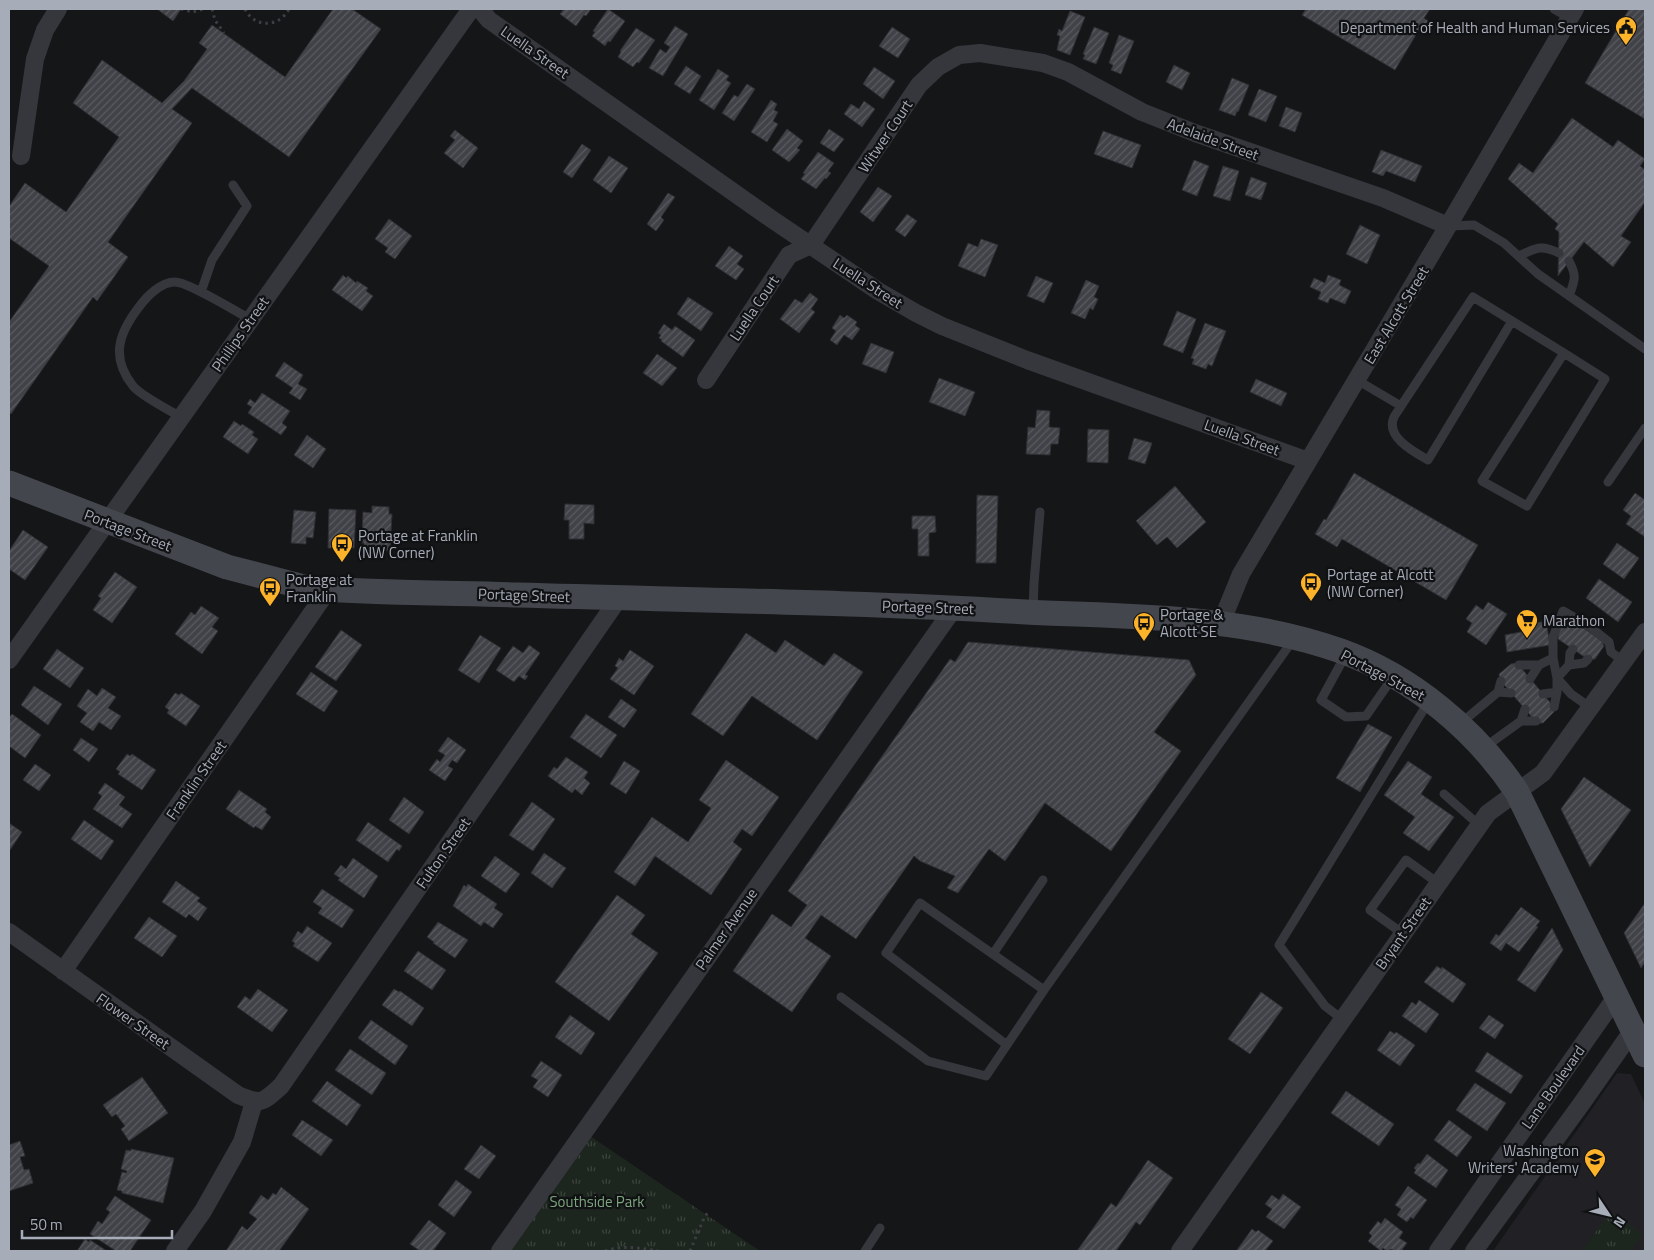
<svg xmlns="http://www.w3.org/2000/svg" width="1654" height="1260" font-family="'Titillium Web',sans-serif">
<defs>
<pattern id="park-tufts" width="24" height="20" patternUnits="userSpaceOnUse" patternTransform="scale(1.25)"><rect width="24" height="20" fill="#1d261e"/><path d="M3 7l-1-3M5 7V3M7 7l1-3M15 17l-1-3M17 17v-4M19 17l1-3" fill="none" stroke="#3b433d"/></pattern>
<pattern id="building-hatch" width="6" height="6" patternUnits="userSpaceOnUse" patternTransform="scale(1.25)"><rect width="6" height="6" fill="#414248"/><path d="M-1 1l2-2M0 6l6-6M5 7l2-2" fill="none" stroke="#5a5b60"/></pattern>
</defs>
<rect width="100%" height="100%" fill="#151618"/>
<path fill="#212125" d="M1617,1073L1631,1074L1645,1104V1251H1493Z"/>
<path fill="url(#park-tufts)" d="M584,1132L760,1251H500Z
M1610,1212L1643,1234L1632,1250L1582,1251Z"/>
<path fill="url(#building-hatch)" stroke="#2f2f34" d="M157,9H181L173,21Z
M333,9H352L381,29L289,157L192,88L172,109L192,123L108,242L128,257L97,301L93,297L11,414L9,412V322L49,266L9,238V204L10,205L25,183L66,212L119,137L73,103L102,60L162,103L184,81L207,49L199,43L212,25L285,77Z
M564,9H591L586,16L584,15L576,26L560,14Z
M608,9L625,21L610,42L608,41L605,46L592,36L595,32L593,31Z
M1306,9H1430L1424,18L1428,21L1422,30L1420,28L1395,70L1302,15Z
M1629,9H1645V119L1585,83Z
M1070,11L1085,17L1070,55L1057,50L1060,36L1057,35L1059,29L1062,31Z
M675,26L688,34L663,76L649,68L660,49L666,53L670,47L664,43Z
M892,27L910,39L898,58L879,46Z
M1094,27L1109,33L1096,64L1083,59L1085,55L1083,54Z
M636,28L655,40L639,63L637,62L633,67L618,57L621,52L620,51Z
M1119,35L1134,41L1121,74L1111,70L1113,65L1109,63Z
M1174,65L1190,73L1182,90L1166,82Z
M686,66L701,76L690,94L674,84Z
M874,67L895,81L883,99L863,84Z
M718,69L729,76L726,80L731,83L714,110L699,100Z
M1232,78L1249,85L1238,112L1237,111L1235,116L1219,110Z
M747,84L755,89L734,121L722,113L734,95L738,97Z
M1259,89L1277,96L1266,122L1248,115Z
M771,100L777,104L774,110L778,112L773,121L778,124L767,142L751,132Z
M864,101L875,109L862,127L844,114L851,104L859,109Z
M1286,107L1302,113L1295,132L1279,126Z
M1572,118L1613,147L1618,140L1645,159L1640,166L1645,170V202L1621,236L1631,242L1613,267L1584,242L1558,276L1559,232L1555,229L1558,224L1508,179L1519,163L1533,173Z
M787,129L803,141L797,148L800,150L789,162L772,150Z
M829,129L844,139L834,152L820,143Z
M455,130L478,148L463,168L444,153L455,140L450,136Z
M1103,131L1141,145L1132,168L1094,154Z
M582,144L591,150L572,178L563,172Z
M1381,150L1422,166L1415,182L1386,171L1383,176L1372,172Z
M818,152L834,163L828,171L831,173L826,179L825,178L816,189L801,179L805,174L803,173Z
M609,156L628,168L611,193L593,180Z
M1194,160L1209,166L1197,196L1182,190Z
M1223,166L1239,171L1230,201L1213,196Z
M1251,177L1267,183L1261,200L1245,195Z
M878,187L892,196L873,222L860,212Z
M668,193L675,197L661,217L664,220L656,231L647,224Z
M907,214L917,221L905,237L895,230Z
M389,219L412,236L395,259L385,252L388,248L375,239Z
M1360,225L1380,235L1367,264L1346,254Z
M981,239L998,245L985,277L958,266L968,243L978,247Z
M729,246L743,256L737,264L744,269L736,280L715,266Z
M343,275L346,278L348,276L356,283L357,281L368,288L366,291L373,296L362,311L332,290Z
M1328,275L1341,280L1339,285L1351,291L1345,304L1330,298L1328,303L1318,299L1321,292L1310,287L1314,278L1325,283Z
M1036,276L1053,283L1044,303L1027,296Z
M1086,280L1099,286L1094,297L1098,299L1093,310L1090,308L1085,319L1071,313Z
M810,293L818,299L811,309L815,312L799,333L780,319L795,299L802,303Z
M688,297L713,313L701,331L677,314Z
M1177,311L1196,319L1183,353L1163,345Z
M840,315L844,318L847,315L857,322L855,325L860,329L852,340L844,335L837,345L830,340L836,331L832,328Z
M1205,323L1226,331L1212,366L1208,364L1206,369L1192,364L1194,359L1191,358Z
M664,324L672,330L675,326L695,340L683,357L661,341L662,340L659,338L661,335L658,333Z
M871,343L894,352L886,373L862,364Z
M657,354L677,368L662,386L643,373Z
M284,362L303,375L298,384L307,389L300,400L289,393L293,388L275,376Z
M939,378L975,392L965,416L929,402Z
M1256,379L1287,393L1281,406L1250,392Z
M262,393L290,411L282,423L287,427L281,435L248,413L252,407L247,404L250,399L255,403Z
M1037,410L1050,411L1049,427L1060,428L1058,444H1051L1050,455L1026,454L1028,427L1035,428Z
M234,421L241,426L242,424L254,432L252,435L258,439L248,454L223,437Z
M1088,429L1109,430L1108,463L1087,462Z
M307,435L326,449L313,468L294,455Z
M1134,438L1152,443L1145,464L1128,459Z
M1354,473L1478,545L1446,600L1342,539L1337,547L1315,534L1324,519L1326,520Z
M1175,486L1206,522L1177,548L1167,537L1157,545L1136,521Z
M1635,493L1645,500V537L1626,524L1631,516L1623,510Z
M977,495L998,496L996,563H976Z
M565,504L594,505V524L584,523V539H569V520H564Z
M372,506L389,507V514H392L390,551L364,550V543H362L363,512L372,513Z
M329,509L356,510L354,548H328Z
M294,510L316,512L313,538L306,537V544L291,543Z
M912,516H935L936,532L929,533V556H918V529H912Z
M23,530L48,547L25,580L9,569V551Z
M1617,543L1639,558L1624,579L1603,564Z
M115,572L137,587L112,623L93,610L101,598L98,596Z
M1599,579L1632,602L1618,622L1586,598Z
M1488,602L1507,614L1486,645L1467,632L1472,623L1466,619L1476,605L1483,610Z
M201,606L219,618L212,627L218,631L202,654L175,634L191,612L195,615Z
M1566,620H1572L1602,641L1604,646L1595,659L1589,660L1558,639V633Z
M1546,621L1550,645L1507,652L1505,635L1526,631L1525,625Z
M341,630L362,645L336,681L315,667Z
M746,633L776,653L785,640L824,666L834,653L863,672L817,740L752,696L723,736L691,714Z
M480,635L501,648L479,683L458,670Z
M968,642L1189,660L1196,675L1154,732L1181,751L1111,851L1045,803L1005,861L989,849L958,893L947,888L955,876L920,861L914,856L856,939L821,915L805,938L831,956L792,1012L733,971L772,914L791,927L807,905L788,891L950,659L955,662Z
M529,645L540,653L525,675L528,676L525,680L519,676L514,682L496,670L513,646L523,653Z
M57,649L84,668L70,688L43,669Z
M630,650L654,666L634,695L610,679L618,668L615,666L619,658L623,661Z
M1517,663L1554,707V712L1543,723H1537L1500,680L1499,674L1511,664Z
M311,672L338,691L324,712L296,694Z
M34,686L62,704L48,725L21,705Z
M102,688L116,697L108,708L121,716L111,730L99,722L93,731L80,722L87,713L77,706L88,689L97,696Z
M175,693L179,695L181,693L200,706L186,726L167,713L169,710L165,707Z
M621,699L637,710L624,728L608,717Z
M12,714L41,735L25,758L9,746V718Z
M586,714L617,735L601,758L570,737Z
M1368,724L1392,737L1360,792L1336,778Z
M448,737L466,750L457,763L452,760L448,766L453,769L445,781L429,770L437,759L440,762L445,755L438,751Z
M81,738L98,749L89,762L73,750Z
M127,754L130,756L132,754L156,770L142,790L118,774L120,772L116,769Z
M566,757L588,772L584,778L590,783L582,795L575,789L572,793L548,776L554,767L557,769Z
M726,760L779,797L752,836L742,829L733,842L742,849L711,895L655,856L635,886L614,872L652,817L688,842L711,808L699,800Z
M624,761L640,771L626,794L610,784Z
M1408,761L1432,777L1421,794L1454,817L1429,851L1403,833L1415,817L1384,795Z
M35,764L51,775L39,791L23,780Z
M1584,777L1631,810L1590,867L1561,809Z
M105,783L125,797L119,805L132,814L122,828L93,809L102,796L98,793Z
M239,790L267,809L265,812L271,817L262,830L255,826L254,828L226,809Z
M404,797L424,812L409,834L389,820Z
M532,802L555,819L533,851L509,835Z
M84,820L114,841L101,860L71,839Z
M368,822L402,846L399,851L397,849L388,862L356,840Z
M9,823L22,832L10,850L9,849Z
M544,853L566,868L552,888L531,873Z
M495,856L520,874L506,893L481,876Z
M353,858L378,876L364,898L338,880L340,878L334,874L341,865L346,869Z
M176,881L200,898L197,901L207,908L198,921L189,914L186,918L162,902Z
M468,884L497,904L494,908L503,914L493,928L484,922L481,926L453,906L464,885L466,887Z
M322,889L354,910L342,928L318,913L322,908L313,902Z
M617,895L645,915L631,934L658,953L609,1021L555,982Z
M1645,903V962L1641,968L1624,933Z
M1521,907L1540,921L1536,926L1538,927L1519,952L1506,943L1501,951L1490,943L1496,934L1499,936Z
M149,917L177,936L162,957L134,938Z
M438,922L468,940L455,958L433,943L434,942L427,937Z
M307,926L332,943L318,962L293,946L295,943L292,941L298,931L302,934Z
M1552,928L1563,950L1535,992L1517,980Z
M418,951L446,970L432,990L404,971Z
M1437,966L1441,969L1442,967L1466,984L1453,1003L1424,982Z
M258,989L288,1010L272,1032L237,1007L245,996L250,1000Z
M394,989L399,992L400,991L424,1008L412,1026L382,1005Z
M1261,992L1283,1008L1250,1054L1228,1039Z
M1419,1000L1439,1014L1426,1033L1402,1016L1412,1002L1416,1005Z
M570,1015L595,1033L581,1055L555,1037Z
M1489,1015L1504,1025L1495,1039L1479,1028Z
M371,1020L408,1046L395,1065L358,1038Z
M1390,1031L1395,1034L1396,1032L1415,1045L1400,1066L1377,1050Z
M350,1049L386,1073L372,1095L335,1070Z
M1487,1052L1523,1076L1511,1094L1475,1071Z
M541,1061L562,1075L548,1097L533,1087L538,1080L531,1076Z
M142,1077L168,1113L129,1141L121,1129L125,1126L116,1114L112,1117L103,1105Z
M327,1081L361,1105L347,1126L312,1101Z
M1475,1083L1506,1103L1487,1131L1456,1110Z
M1346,1091L1394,1124L1379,1146L1331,1113Z
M302,1120L333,1140L321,1156L292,1135Z
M1449,1120L1472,1137L1457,1157L1434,1140Z
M20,1141L25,1156L20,1157L24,1170L29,1169L33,1183L9,1191V1145Z
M481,1145L496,1156L479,1179L464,1169Z
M131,1149L174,1158L163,1203L122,1193V1191L117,1190L122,1172L126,1173L127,1171L121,1169L126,1150L131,1151Z
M1427,1154L1448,1170L1436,1188L1414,1173L1416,1170L1414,1168L1418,1163L1420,1164Z
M1148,1160L1173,1178L1140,1225L1136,1222L1116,1251H1077L1111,1203L1116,1207Z
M456,1180L472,1192L454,1217L438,1205Z
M1408,1186L1427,1200L1413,1219L1411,1217L1407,1222L1397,1215L1401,1209L1395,1205Z
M281,1187L309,1209L279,1251H226L242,1226L247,1230L257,1219L249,1213L261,1195L268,1200L273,1193L276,1195Z
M1283,1194L1301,1207L1284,1229L1266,1217L1272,1209L1265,1204L1272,1195L1279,1200Z
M115,1196L151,1220L130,1251H116L90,1234L98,1221L102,1224L110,1212L106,1209Z
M1385,1218L1403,1232L1399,1238L1407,1243L1401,1251H1394L1391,1249L1387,1251L1383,1248L1381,1251L1368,1241L1372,1236L1369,1233L1378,1221L1381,1224Z
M429,1220L446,1233L433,1251H420L410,1244Z
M1252,1229L1256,1232L1258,1230L1273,1241L1265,1251H1238L1237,1250Z
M85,1239L89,1242L90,1240L107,1251H77Z"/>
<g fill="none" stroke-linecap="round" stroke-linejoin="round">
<path stroke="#3c3e44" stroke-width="3" stroke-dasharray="2.5 4" stroke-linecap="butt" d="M181,9L193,12L204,9
M212,9L215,20L224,33
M245,9C254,28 279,28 289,9
M605,1251C622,1245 641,1248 658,1251
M690,1251L704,1218L709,1211"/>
<path stroke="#36373d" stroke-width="9" d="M1554,9L1570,18
M1449,226L1474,225L1504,243L1538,274L1645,349
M1519,256C1536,248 1541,244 1559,253
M1569,261C1577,276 1575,280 1569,296
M201,292L212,260L247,206L233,185
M1357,380L1401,406L1473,297L1564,353L1482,481L1527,506L1605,379L1564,353
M1401,406C1399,410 1396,413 1394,417C1385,437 1414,452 1428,460L1512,321
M181,417C170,411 139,394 133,386C110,357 119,333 139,307C147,296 161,282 175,282C188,282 237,312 250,319
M1608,482L1645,428
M1033,612L1034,583L1040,512
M1346,654L1321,700L1346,717L1366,716L1393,677
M1519,665H1539
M1569,665L1570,653L1573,649
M1530,679L1539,665L1553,658
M1498,692L1511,693
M1543,694L1557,692
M1554,707L1557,692V678L1569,665L1584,663L1588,659
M1591,708L1571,694L1557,678L1553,658V637L1563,611L1589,626L1609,642L1611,652L1624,662
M1521,721L1525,709
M1461,723L1498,692L1501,681
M1485,747L1521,721H1536
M1444,794L1479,825
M1402,933L1370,910L1406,860L1438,883
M993,954L1043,880
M841,997L928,1061L986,1076L1044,990L1293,640
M1342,1019L1325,1006L1279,945L1429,701
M1007,1045L886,953L920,903L1044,990
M865,1251L880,1228"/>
<path stroke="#36373d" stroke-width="18" d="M480,9L489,20L773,220L878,291L916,313L942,326L1027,360L1308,461
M21,156L35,59L45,30L58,9
M706,380L789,255L811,245L919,85L938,67L959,55L980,53L1043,63L1068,72L1142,112L1195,133L1383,198L1448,226
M1221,623L1241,574L1448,226L1575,9
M9,660L471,9
M9,932L238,1095C262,1105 262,1103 281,1086L619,598
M63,971L328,590
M175,1251L203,1211L242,1142L254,1102
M500,1251L954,608
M1180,1251L1488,813L1543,773L1645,632
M1438,1251L1616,997
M1474,1251L1582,1103L1633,1030"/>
<path stroke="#44464d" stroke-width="25" d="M9,483L227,567L308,588C377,593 448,593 518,595C687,600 857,602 1026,612C1132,617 1240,615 1341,651C1411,676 1476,730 1517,792L1645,1055"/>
</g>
<defs>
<g id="civic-pin" transform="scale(1.125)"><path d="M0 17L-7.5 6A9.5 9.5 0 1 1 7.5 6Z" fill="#fcb229" stroke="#101113"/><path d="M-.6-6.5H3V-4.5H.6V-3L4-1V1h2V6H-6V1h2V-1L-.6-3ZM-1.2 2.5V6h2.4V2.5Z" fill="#111"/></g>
<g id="bus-pin" transform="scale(1.125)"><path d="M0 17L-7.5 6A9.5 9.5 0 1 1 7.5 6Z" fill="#fcb229" stroke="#101113"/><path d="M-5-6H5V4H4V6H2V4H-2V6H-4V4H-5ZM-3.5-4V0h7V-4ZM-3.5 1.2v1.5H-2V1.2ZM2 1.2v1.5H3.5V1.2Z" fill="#111"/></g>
<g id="supermarket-pin" transform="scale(1.125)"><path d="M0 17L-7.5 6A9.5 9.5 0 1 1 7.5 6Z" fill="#fcb229" stroke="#101113"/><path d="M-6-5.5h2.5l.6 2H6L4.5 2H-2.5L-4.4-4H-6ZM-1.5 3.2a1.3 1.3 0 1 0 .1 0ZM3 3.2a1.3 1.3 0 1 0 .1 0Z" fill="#111"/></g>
<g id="school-pin" transform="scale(1.125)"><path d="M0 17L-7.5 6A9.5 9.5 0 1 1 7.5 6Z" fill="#fcb229" stroke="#101113"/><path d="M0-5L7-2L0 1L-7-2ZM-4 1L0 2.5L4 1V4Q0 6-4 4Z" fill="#111"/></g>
</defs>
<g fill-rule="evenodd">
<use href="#civic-pin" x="1626" y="27"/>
<use href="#bus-pin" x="342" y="544"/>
<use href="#bus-pin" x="1311" y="583"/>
<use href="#bus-pin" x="270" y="588"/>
<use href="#supermarket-pin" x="1527" y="620"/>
<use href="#bus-pin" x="1144" y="623"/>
<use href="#school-pin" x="1595" y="1159"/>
</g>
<g text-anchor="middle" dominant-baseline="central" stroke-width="4.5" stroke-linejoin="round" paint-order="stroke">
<g font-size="15" fill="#a7acb9" stroke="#101113" text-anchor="start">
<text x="1610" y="27" text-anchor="end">Department of Health and Human Services</text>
<text x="358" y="535">Portage at Franklin<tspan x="358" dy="17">(NW Corner)</tspan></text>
<text x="1327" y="574">Portage at Alcott<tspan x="1327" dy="17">(NW Corner)</tspan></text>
<text x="286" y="579">Portage at<tspan x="286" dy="17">Franklin</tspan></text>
<text x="1160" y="614">Portage &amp;<tspan x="1160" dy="17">Alcott SE</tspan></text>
<text x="1543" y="620">Marathon</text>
<text x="1579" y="1150" text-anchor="end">Washington<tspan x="1579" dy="17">Writers' Academy</tspan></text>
</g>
<g font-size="15" fill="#a7acb9" stroke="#101113">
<text transform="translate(535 52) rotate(35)">Luella Street</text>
<text transform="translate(885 136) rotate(-56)">Witwer Court</text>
<text transform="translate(1213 139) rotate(20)">Adelaide Street</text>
<text transform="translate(868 283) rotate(33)">Luella Street</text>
<text transform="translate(754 308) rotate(-56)">Luella Court</text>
<text transform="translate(1396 315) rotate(-59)">East Alcott Street</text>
<text transform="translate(240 334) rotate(-55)">Phillips Street</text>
<text transform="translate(1242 437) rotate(20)">Luella Street</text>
<text transform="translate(128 530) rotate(21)">Portage Street</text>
<text transform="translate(524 595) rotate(2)">Portage Street</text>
<text transform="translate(928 607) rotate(2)">Portage Street</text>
<text transform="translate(1383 675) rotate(28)">Portage Street</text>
<text transform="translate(196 780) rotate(-55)">Franklin Street</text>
<text transform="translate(443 853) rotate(-55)">Fulton Street</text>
<text transform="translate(726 929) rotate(-55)">Palmer Avenue</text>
<text transform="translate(1403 933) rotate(-55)">Bryant Street</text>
<text transform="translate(133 1021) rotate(35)">Flower Street</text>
<text transform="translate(1553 1087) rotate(-55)">Lane Boulevard</text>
</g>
<g font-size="15" fill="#7da57e" stroke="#101113">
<text x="597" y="1201">Southside Park</text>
</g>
</g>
<rect width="1654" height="1260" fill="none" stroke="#a7acb9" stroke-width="20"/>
<g transform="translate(1609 1215) rotate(125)" stroke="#101113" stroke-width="4" paint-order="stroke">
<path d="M0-4L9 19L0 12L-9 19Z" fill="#a7acb9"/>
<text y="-8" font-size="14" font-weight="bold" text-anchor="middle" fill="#a7acb9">N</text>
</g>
<path d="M22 1230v8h150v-8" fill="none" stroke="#a7acb9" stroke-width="2.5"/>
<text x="30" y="1230" font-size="15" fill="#a7acb9" stroke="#101113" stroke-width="4" paint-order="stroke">50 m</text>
</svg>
